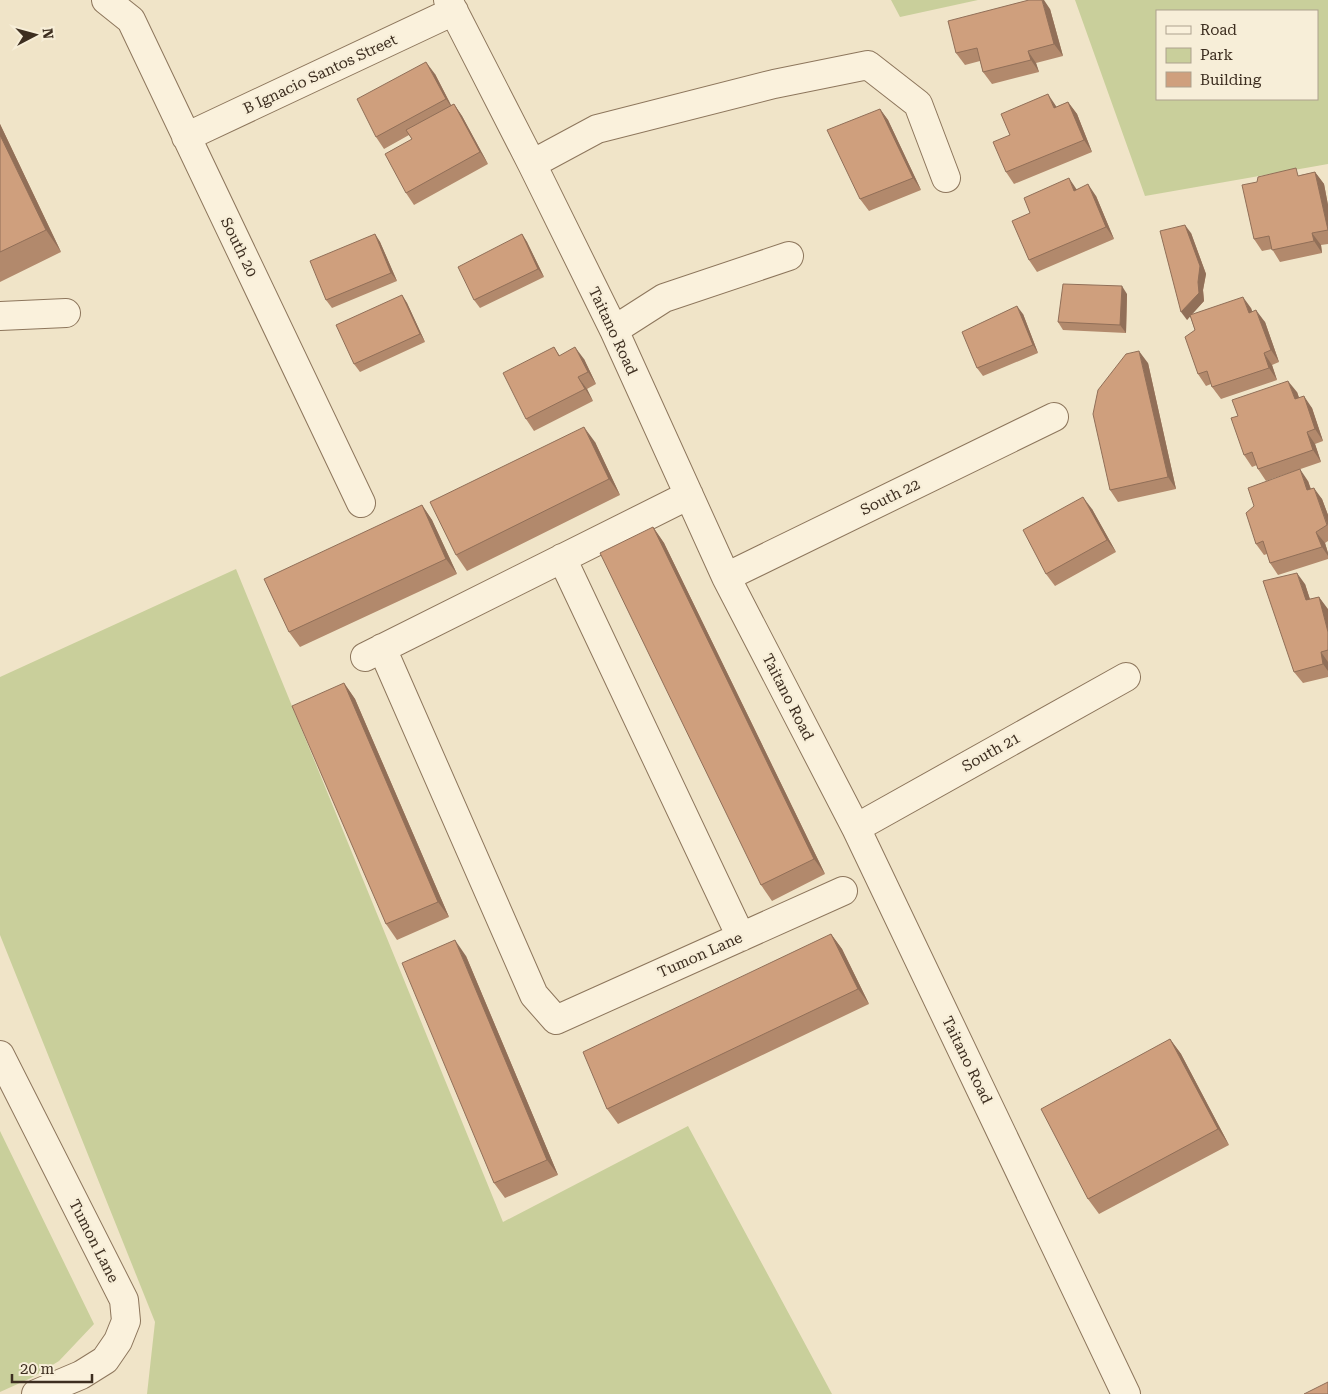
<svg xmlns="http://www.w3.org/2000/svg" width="1328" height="1394" font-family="'Roboto Serif',serif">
<rect width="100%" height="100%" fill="#f0e4c8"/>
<path fill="#c9cf9b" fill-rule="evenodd" d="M891,0H978L900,17Z
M1075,0H1328V164L1145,196ZM1157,11H1317V99H1157Z
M236,569L503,1222L688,1126L832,1394H147L155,1322L0,935V677Z
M0,1131L94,1324L59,1361L31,1378L0,1392Z"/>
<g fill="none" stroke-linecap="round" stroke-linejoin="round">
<g stroke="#8d765c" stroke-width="30">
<path id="minor" d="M106,0L131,20L361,503
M448,0L532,164L614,330L726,577L856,828L1126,1394
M186,137L454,11
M532,164L597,129L774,84L868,65L918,104L946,178
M0,316L66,313
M614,330L664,298L789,256
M562,558L741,937
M726,577L1054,417
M382,648L534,995L556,1020L843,891
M365,657L689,495
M856,828L1126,677
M0,1055L124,1300L126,1321L118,1341L105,1360L81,1375L36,1394"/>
</g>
<use href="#minor" stroke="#faf1dc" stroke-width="28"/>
</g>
<path fill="#b2896c" d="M1050,9L1063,56L1036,63L1039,72L992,84L983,72L980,61L965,65L956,53Z
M435,74L451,105L454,104L462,116L488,164L414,205L406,193L412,139L409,135L384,149L376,137Z
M1068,102L1077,114L1092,152L1014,184L1006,172L1010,135L1056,107Z
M880,109L888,120L921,190L869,211L860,199Z
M0,124L61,252L0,282Z
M1315,172L1324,184L1328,205V244L1321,245L1322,253L1280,262L1272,249L1262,251L1254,239L1301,175Z
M1076,189L1096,196L1114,239L1037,272L1029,260L1030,213Z
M1191,233L1206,274L1203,290L1204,301L1191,315L1251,308L1252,312L1265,322L1279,362L1272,365L1277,380L1221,399L1212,387L1211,384L1206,386L1198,374L1195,330L1190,316L1187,320Z
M375,234L380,242L397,281L332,308L326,300Z
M522,234L527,242L544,277L480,308L474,300Z
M1127,294L1126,333L1063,330L1058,322Z
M402,295L407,303L425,342L360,372L354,364Z
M1023,314L1038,353L983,376L977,368Z
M554,347L560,356L584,359L596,384L587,389L593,401L534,431L526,419Z
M1148,363L1176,489L1118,502L1110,490Z
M1297,392L1299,398L1312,408L1323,441L1315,444L1321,462L1266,481L1258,469L1257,465L1252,467L1244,455L1238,416Z
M595,442L620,495L467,571L456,555Z
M1308,481L1311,489L1322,499L1328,515V541L1325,543L1328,553V559L1278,575L1270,563L1267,554L1264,555L1256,544Z
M422,505L432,520L457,574L300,647L289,632Z
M1092,509L1116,552L1055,586L1046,574Z
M653,527L664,543L825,874L772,901L761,885Z
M1305,584L1310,599L1319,597L1328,611V677L1303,683L1294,672Z
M344,683L355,699L449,917L397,940L386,924Z
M831,934L842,949L869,1004L618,1124L607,1109Z
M466,956L558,1175L505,1198L494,1183Z
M1170,1039L1181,1054L1229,1145L1099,1214L1088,1199Z"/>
<path fill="#916f58" d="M1042,0H1044L1050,9L1063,56L1054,44Z
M1028,51L1036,63L1039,72L1031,60Z
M426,62L435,74L454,111L446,99Z
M1048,94L1056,106L1062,120L1054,108Z
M1068,102L1077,114L1092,152L1084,140Z
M454,104L462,116L488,164L480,152Z
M880,109L888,120L921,190L913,178Z
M0,124L61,252L46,230L0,135Z
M1315,172L1324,184L1328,205V230Z
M1069,178L1077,190L1074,191Z
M1088,184L1096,196L1114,239L1106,227Z
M1185,225L1191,233L1206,274L1203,290L1204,301L1187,320L1181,312L1198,282Z
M1312,233L1321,245L1322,253L1314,241Z
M375,234L380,242L397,281L391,273Z
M522,234L527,242L544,277L538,269Z
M1122,286L1127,294L1126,333L1120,325Z
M402,295L407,303L425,342L420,334Z
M1243,297L1251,308L1257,325L1249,313Z
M1017,306L1023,314L1038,353L1033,345Z
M1256,310L1265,322L1279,362L1271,350Z
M575,347L584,359L596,384L588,372Z
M1139,351L1148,363L1176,489L1168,477Z
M1264,353L1272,365L1277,380L1269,368Z
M578,377L587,389L593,401L585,389Z
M1288,381L1297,392L1304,411L1295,399Z
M1304,396L1312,408L1323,441L1315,429Z
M584,427L595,442L620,495L609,479Z
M1307,432L1315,444L1321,462L1313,450Z
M1300,469L1308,481L1315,502L1307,490Z
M1314,488L1322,499L1328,515V526Z
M1083,497L1092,509L1116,552L1107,540Z
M422,505L432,520L457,574L446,559Z
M653,527L664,543L825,874L814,859Z
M1316,532L1325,543L1328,553V556L1322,547Z
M1297,573L1305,584L1314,612L1306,600Z
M1319,597L1328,609V632Z
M1321,652L1328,662V671L1323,664Z
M344,683L355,699L449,917L438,902Z
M831,934L842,949L869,1004L858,989Z
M455,940L466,956L558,1175L547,1160Z
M1170,1039L1181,1054L1229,1145L1218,1129Z"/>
<path fill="#cf9f7d" stroke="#916f58" d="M1029,0H1042L1054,44L1028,51L1031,60L983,72L977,48L956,53L948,21Z
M426,62L446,99L376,137L357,99Z
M1048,94L1054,108L1068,102L1084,140L1006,172L993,142L1010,135L1001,114Z
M454,104L480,152L406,193L385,154L412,139L406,130Z
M880,109L913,178L860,199L827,130Z
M0,135L46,230L0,252Z
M1296,168L1298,176L1315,172L1328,230L1312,233L1314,241L1272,250L1269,236L1254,239L1242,185L1257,182L1258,177Z
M1069,178L1074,191L1088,184L1106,227L1029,260L1012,221L1030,213L1024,198Z
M1185,225L1200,266L1198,282L1199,293L1181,312L1160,231Z
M375,234L391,273L326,300L310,261Z
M522,234L538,269L474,300L458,267Z
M1063,284L1122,286L1120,325L1058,322Z
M402,295L420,334L354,364L336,325Z
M1243,297L1249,313L1256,310L1271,350L1264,353L1269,368L1212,387L1207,371L1198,374L1185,337L1195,330L1190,315Z
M1017,306L1033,345L977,368L962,332Z
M554,347L559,356L575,347L588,372L578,377L585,389L526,419L503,373Z
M1139,351L1168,477L1110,490L1093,414L1098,390L1126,354Z
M1288,381L1295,399L1304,396L1315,429L1307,432L1313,450L1258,469L1252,452L1244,455L1231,418L1238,416L1232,400Z
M584,427L609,479L456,555L430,502Z
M1300,469L1307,490L1314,488L1327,525L1316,532L1322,547L1270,563L1263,541L1256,544L1246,513L1254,506L1248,488Z
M1083,497L1107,540L1046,574L1023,530Z
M422,505L446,559L289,632L264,579Z
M653,527L814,859L761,885L600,553Z
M1297,573L1306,600L1319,597L1328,632V650L1321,652L1323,664L1294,672L1263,581Z
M344,683L438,902L386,924L292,706Z
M831,934L858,989L607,1109L583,1052Z
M455,940L547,1160L494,1183L402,963Z
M1170,1039L1218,1129L1088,1199L1041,1109Z
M1328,1382V1394H1304Z"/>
<g text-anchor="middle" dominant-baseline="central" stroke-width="4.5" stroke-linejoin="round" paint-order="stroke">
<g font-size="15" fill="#3d2e20" stroke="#f7eed8">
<text transform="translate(320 74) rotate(-25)">B Ignacio Santos Street</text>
<text transform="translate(239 247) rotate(64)">South 20</text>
<text transform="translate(613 331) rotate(65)">Taitano Road</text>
<text transform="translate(890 497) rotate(-26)">South 22</text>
<text transform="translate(788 697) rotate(63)">Taitano Road</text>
<text transform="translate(991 752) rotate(-29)">South 21</text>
<text transform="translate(700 955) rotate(-24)">Tumon Lane</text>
<text transform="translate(967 1060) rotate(64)">Taitano Road</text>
<text transform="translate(94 1241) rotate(63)">Tumon Lane</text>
</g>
</g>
<rect x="1156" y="10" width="162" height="90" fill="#f7eed8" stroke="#ada18e"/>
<rect x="1166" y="26" width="25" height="8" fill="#faf1dc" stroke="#ada18e"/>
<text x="1200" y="35" font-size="15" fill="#3d2e20">Road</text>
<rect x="1166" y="48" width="25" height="15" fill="#c9cf9b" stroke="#ada18e"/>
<text x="1200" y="60" font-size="15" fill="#3d2e20">Park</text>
<rect x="1166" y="72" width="25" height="15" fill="#cf9f7d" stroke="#ada18e"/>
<text x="1200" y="85" font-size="15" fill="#3d2e20">Building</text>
<g transform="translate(35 35) rotate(84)" stroke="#f7eed8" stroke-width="4" paint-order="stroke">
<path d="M0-4L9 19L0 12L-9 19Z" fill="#3d2e20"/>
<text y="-8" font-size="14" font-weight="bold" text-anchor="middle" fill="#3d2e20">N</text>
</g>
<path d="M12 1374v8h80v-8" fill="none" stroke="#3d2e20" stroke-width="2.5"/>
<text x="20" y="1374" font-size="15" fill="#3d2e20" stroke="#f7eed8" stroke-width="4" paint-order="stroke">20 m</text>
</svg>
